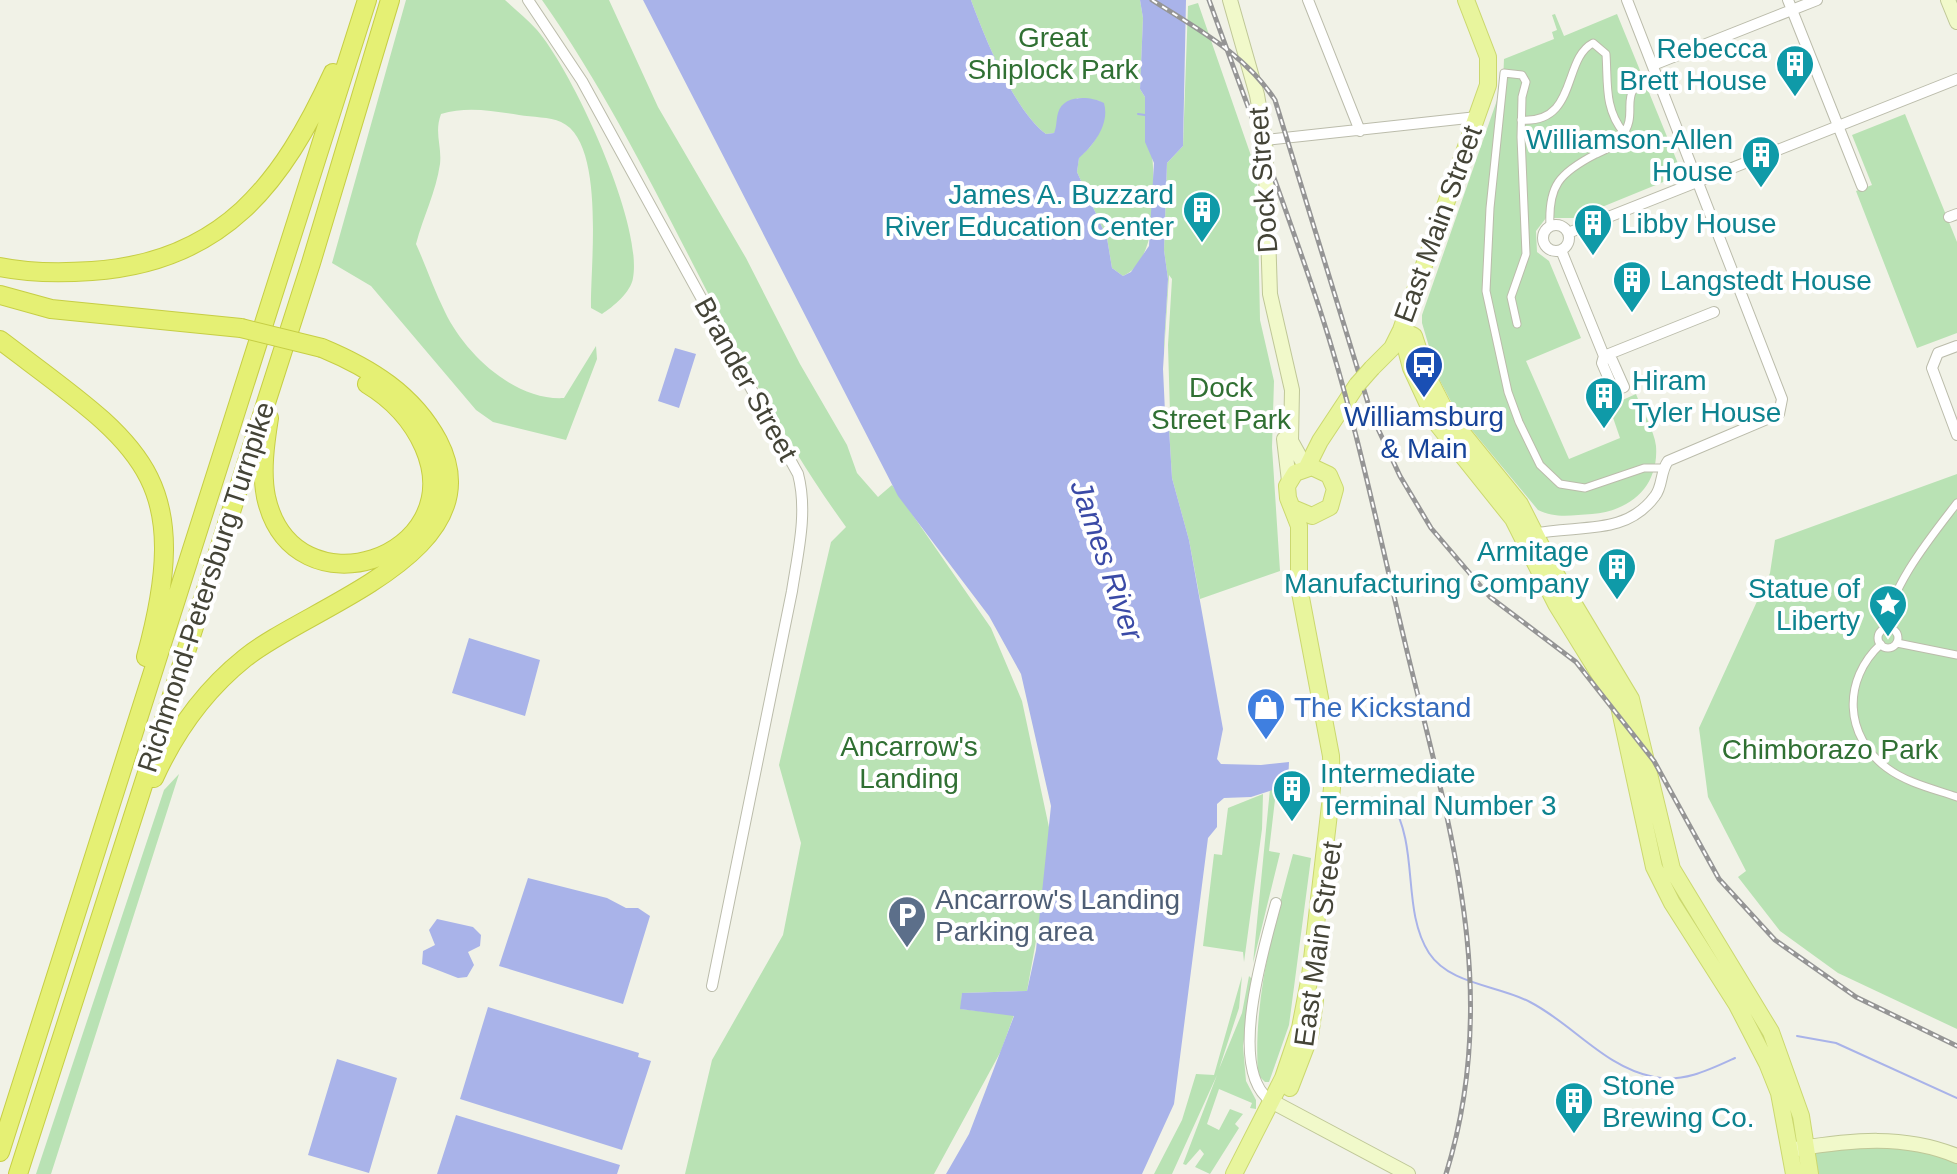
<svg xmlns="http://www.w3.org/2000/svg" width="1957" height="1174" font-family="Arial,sans-serif">
<rect width="100%" height="100%" fill="#f1f2e7"/>
<path fill="#b9e2b4" d="M406,0H505C516,10 527,19 537,30C573,72 643,223 633,278C631,292 613,307 602,314L591,308C590,266 606,142 561,122C550,117 532,117 519,115C493,111 467,106 441,114C434,133 442,145 440,164C436,192 423,217 416,244C426,266 434,290 445,312C465,354 515,401 564,398L596,346L597,359L566,440L493,422L476,410L371,286L332,263Z
M542,0H609L658,107L746,258L800,364L847,445L857,473L878,497L892,485L991,628L1022,701L1053,846L1027,991L962,993L961,1009L1014,1015L1001,1051L934,1174H685L712,1060L783,935L801,843L779,765L831,542L846,527C726,362 659,166 542,0Z
M971,0H1140L1143,18L1140,89L1145,97C1151,138 1170,256 1123,276L1112,268L1107,238L1077,172L1079,157C1100,141 1103,126 1100,101L1077,98L1054,133L1046,134C1015,112 984,36 971,0Z
M1198,3L1257,173L1260,320L1274,381L1272,447L1280,571L1200,599L1189,540L1172,478L1164,345L1168,279L1164,250L1167,163L1183,146L1188,6Z
M1555,14L1564,36L1617,14L1679,166L1673,178L1575,218H1546L1536,231L1537,252L1549,261L1581,338L1526,361L1569,459L1620,438L1609,406L1636,394C1642,410 1654,430 1656,446C1659,487 1630,511 1592,514C1573,515 1556,519 1538,510L1456,411L1438,377L1422,323V315L1503,83L1504,59L1554,39L1552,32L1557,30L1552,15Z
M1905,114L1957,242V333L1917,348L1856,191L1872,185L1852,135Z
M1957,474V1029L1838,973L1780,931L1738,877L1746,871L1708,797L1699,728L1770,573L1775,540Z
M179,774L51,1174H36L164,790Z
M1287,786L1276,791L1269,851L1280,853L1253,963L1270,789Z
M1263,794L1262,829L1244,962L1243,952L1203,946L1214,854L1222,855L1228,808Z
M1293,854L1311,858L1289,1025L1269,1082H1265L1258,1075C1253,999 1273,928 1293,854Z
M1242,976L1239,1008L1219,1069L1242,1013L1249,976L1253,980L1243,1046L1246,1081L1256,1100V1109L1250,1108L1252,1103L1219,1089L1207,1124L1219,1130L1230,1109L1243,1114L1235,1124L1239,1128L1210,1174L1195,1167L1204,1154L1200,1149L1186,1165L1183,1164L1217,1075L1172,1174H1154L1182,1120L1196,1074L1214,1075Z
M1861,1141L1957,1156V1174H1810L1806,1148Z"/>
<path fill="#a9b3e9" d="M643,0H971C984,36 1015,112 1046,134L1054,133C1057,126 1056,120 1058,113C1063,94 1091,96 1104,103C1110,124 1094,145 1079,158L1077,172L1107,238L1112,268L1123,276L1131,272L1149,246L1154,163L1145,142V97L1140,89L1143,18L1140,0H1186L1183,146L1167,163L1164,250L1168,279L1164,345L1172,478L1189,540L1223,729L1217,759L1221,764L1261,765L1289,762L1288,785L1251,797L1224,798L1217,804V827L1208,838L1174,1104L1142,1174H946L969,1134L1014,1016L960,1009L962,993L1027,991L1036,950L1051,806L1021,674L989,616L898,496Z
M675,348L696,354L679,408L658,401Z
M469,638L540,660L525,716L452,693Z
M528,878L607,898L626,908H638L650,916L623,1004L499,966Z
M437,919L473,927L481,935L480,946L468,952L474,965L467,977L458,978L422,964L423,951L435,945L429,930Z
M488,1007L639,1053L638,1057L651,1061L622,1150L460,1099Z
M337,1059L397,1078L369,1173L308,1155Z
M456,1115L620,1165L617,1174H437Z"/>
<path fill="#f1f2e7" d="M1169,275L1172,279L1168,345L1170,413L1165,412L1163,369Z"/>
<g fill="none" stroke-linecap="round" stroke-linejoin="round">
<path stroke="#a9b3e9" stroke-width="2" d="M1138,114L1145,115
M1391,801C1420,848 1401,909 1429,953C1450,985 1498,985 1530,1002C1573,1024 1604,1067 1654,1077C1683,1083 1709,1070 1735,1058
M1797,1036L1836,1043L1957,1098"/>
<g stroke="#bbbcab" stroke-width="9">
<path id="pedestrian" d="M1521,120C1578,124 1562,59 1593,43L1606,54C1608,83 1604,109 1624,133
M1550,226C1548,186 1559,173 1596,154C1605,150 1615,146 1621,137C1643,110 1611,93 1656,73
M1517,324L1511,297L1526,254L1521,137L1522,97L1526,82L1522,75L1504,73L1490,208L1486,291L1508,392L1519,422L1540,465L1560,484L1585,488L1644,468H1664
M1887,628C1887,590 1934,533 1957,503
M1878 638a10 10 0 1 1 20 0a10 10 0 1 1-20 0Z
M1897,643L1957,655
M1881,644C1842,680 1844,736 1887,768C1907,783 1934,789 1957,797"/>
</g>
<g stroke="#bbbcab" stroke-width="12">
<path id="minor" d="M528,0L582,81L798,474C808,512 798,552 792,591L712,986
M1308,0L1360,131
M1788,0L1862,186
M1653,65L1817,0
M1265,140L1477,117
M1949,217L1957,214
M1543 238a13 13 0 1 1 26 0a13 13 0 1 1-26 0Z
M1568,233L1957,79
M1561,250L1604,356L1602,363L1614,391L1624,387L1612,360L1604,356
M1957,346L1938,353L1932,368L1957,435
M1604,356L1714,312
M1533,534C1578,524 1625,537 1655,496C1663,486 1660,472 1668,461L1779,414L1782,399L1627,0
M1271,1101C1226,1070 1264,948 1276,903"/>
</g>
<g stroke="#bfc797" stroke-width="16">
<path id="secondary" d="M1230,0L1257,95L1265,140L1270,294L1292,390L1291,441L1306,468
M1948,0L1957,22
M1284,439L1289,481
M1271,1101L1408,1174
M1796,1149C1851,1140 1904,1134 1957,1156"/>
</g>
<g stroke="#cbd86f" stroke-width="18">
<path id="primary" d="M1401,330L1414,336L1426,373L1447,414L1520,504L1554,571L1631,699L1672,869L1771,1032L1801,1116L1810,1174
M1401,330L1411,368L1437,424L1513,519L1556,604L1619,706L1654,867L1672,903L1737,1005L1767,1063L1779,1093L1794,1174
M1372,368L1392,348L1401,330L1488,85V57L1466,0
M1307,467L1320,441L1357,385
M1290,1088L1310,1036L1315,1000
M1234,1174L1283,1078L1300,1028L1310,976L1332,788L1331,756L1299,587V526L1288,498L1287,486L1295,473L1312,467L1329,475L1335,489L1330,507L1312,516L1293,508"/>
</g>
<g stroke="#c6ce45" stroke-width="20">
<path id="motorway" d="M0,267C29,273 62,273 92,271C223,262 282,184 333,73
M0,295L51,309L241,328
M0,340C137,444 197,471 146,657
M269,418C265,443 261,472 266,497C293,618 472,558 424,447C412,420 392,399 367,384
M154,778C175,732 205,690 245,658C309,606 496,552 438,441C413,394 370,368 322,348
M0,1152L367,0
M18,1174L311,263L390,0"/>
</g>
<use href="#pedestrian" stroke="#fff" stroke-width="7"/>
<use href="#minor" stroke="#fff" stroke-width="10"/>
<use href="#secondary" stroke="#f1f9ca" stroke-width="14"/>
<use href="#primary" stroke="#e8f59d" stroke-width="16"/>
<use href="#motorway" stroke="#e5f074" stroke-width="18"/>
<g stroke="#959595" stroke-width="5">
<path id="rail" d="M1152,0C1197,29 1245,54 1275,100L1372,416L1400,476L1431,528L1490,597L1576,662L1654,761L1719,879L1775,940L1856,997L1957,1046
M1209,0C1246,103 1286,206 1320,310C1356,420 1379,535 1406,647C1449,826 1503,991 1446,1174"/>
</g>
<use href="#rail" stroke="#fff" stroke-width="2" stroke-dasharray="6" stroke-linecap="butt"/>
<g stroke="#cbd86f" stroke-width="18" stroke-linecap="butt">
<path id="primary-bridge" d="M1357,385L1372,368"/>
</g>
<g stroke="#c6ce45" stroke-width="20" stroke-linecap="butt">
<path id="motorway-bridge" d="M241,328L322,348"/>
</g>
<use href="#primary-bridge" stroke="#e8f59d" stroke-width="16"/>
<use href="#motorway-bridge" stroke="#e5f074" stroke-width="18"/>
</g>
<defs>
<g id="building-pin" transform="scale(2)"><path d="M0 17L-7.5 6A9.5 9.5 0 1 1 7.5 6Z" fill="#0f9aa8" stroke="#fff"/><path d="M-4-6H4V6H1V3H-1V6H-4ZM-2.5-4.3h1.7v1.8h-1.7ZM.8-4.3h1.7v1.8H.8ZM-2.5-1h1.7V.8h-1.7ZM.8-1h1.7V.8H.8Z" fill="#fff"/></g>
<g id="bus-pin" transform="scale(2)"><path d="M0 17L-7.5 6A9.5 9.5 0 1 1 7.5 6Z" fill="#1a4fb4" stroke="#fff"/><path d="M-5-6H5V4H4V6H2V4H-2V6H-4V4H-5ZM-3.5-4V0h7V-4ZM-3.5 1.2v1.5H-2V1.2ZM2 1.2v1.5H3.5V1.2Z" fill="#fff"/></g>
<g id="sight-pin" transform="scale(2)"><path d="M0 17L-7.5 6A9.5 9.5 0 1 1 7.5 6Z" fill="#0f9aa8" stroke="#fff"/><path d="M0-6L1.8-2.2L6-1.7L2.9 1.2L3.7 5.4L0 3.3L-3.7 5.4L-2.9 1.2L-6-1.7L-1.8-2.2Z" fill="#fff"/></g>
<g id="shop-pin" transform="scale(2)"><path d="M0 17L-7.5 6A9.5 9.5 0 1 1 7.5 6Z" fill="#3f7fe0" stroke="#fff"/><path d="M-5-2.5h2.3a2.7 3.5 0 0 1 5.4 0H5L5.5 6h-11ZM-1.5-2.5h3a1.5 2.3 0 0 0-3 0Z" fill="#fff"/></g>
<g id="parking-pin" transform="scale(2)"><path d="M0 17L-7.5 6A9.5 9.5 0 1 1 7.5 6Z" fill="#5c6f8a" stroke="#fff"/><path d="M-3.5-5.5H1a3.5 3.5 0 0 1 0 7H-1V5.5H-3.5ZM-1-3.4V-.6H.8a1.4 1.4 0 0 0 0-2.8Z" fill="#fff"/></g>
</defs>
<g fill-rule="evenodd">
<use href="#building-pin" x="1795" y="64"/>
<use href="#building-pin" x="1761" y="155"/>
<use href="#building-pin" x="1202" y="210"/>
<use href="#building-pin" x="1593" y="223"/>
<use href="#building-pin" x="1632" y="280"/>
<use href="#bus-pin" x="1424" y="365"/>
<use href="#building-pin" x="1604" y="396"/>
<use href="#building-pin" x="1617" y="567"/>
<use href="#sight-pin" x="1888" y="604"/>
<use href="#shop-pin" x="1266" y="707"/>
<use href="#building-pin" x="1292" y="789"/>
<use href="#parking-pin" x="907" y="915"/>
<use href="#building-pin" x="1574" y="1101"/>
</g>
<g text-anchor="middle" dominant-baseline="central" stroke-width="8" stroke-linejoin="round" paint-order="stroke">
<g font-size="28" fill="#307033" stroke="#fff">
<text x="1053" y="37">Great<tspan x="1053" dy="32">Shiplock Park</tspan></text>
<text x="1221" y="387">Dock<tspan x="1221" dy="32">Street Park</tspan></text>
<text x="909" y="746">Ancarrow's<tspan x="909" dy="32">Landing</tspan></text>
<text x="1830" y="749">Chimborazo Park</text>
</g>
<g font-size="28" fill="#0d838f" stroke="#fff" text-anchor="end">
<text x="1767" y="48">Rebecca<tspan x="1767" dy="32">Brett House</tspan></text>
<text x="1733" y="139">Williamson-Allen<tspan x="1733" dy="32">House</tspan></text>
<text x="1174" y="194">James A. Buzzard<tspan x="1174" dy="32">River Education Center</tspan></text>
<text x="1621" y="223" text-anchor="start">Libby House</text>
<text x="1660" y="280" text-anchor="start">Langstedt House</text>
<text x="1632" y="380" text-anchor="start">Hiram<tspan x="1632" dy="32">Tyler House</tspan></text>
<text x="1589" y="551">Armitage<tspan x="1589" dy="32">Manufacturing Company</tspan></text>
<text x="1860" y="588">Statue of<tspan x="1860" dy="32">Liberty</tspan></text>
<text x="1320" y="773" text-anchor="start">Intermediate<tspan x="1320" dy="32">Terminal Number 3</tspan></text>
<text x="1602" y="1085" text-anchor="start">Stone<tspan x="1602" dy="32">Brewing Co.</tspan></text>
</g>
<g font-size="28" fill="#444437" stroke="#fff">
<text transform="translate(1263 180) rotate(-94)">Dock Street</text>
<text transform="translate(1438 224) rotate(-70)">East Main Street</text>
<text transform="translate(746 379) rotate(61)">Brander Street</text>
<text transform="translate(206 587) rotate(-72)">Richmond-Petersburg Turnpike</text>
<text transform="translate(1318 944) rotate(-82)">East Main Street</text>
</g>
<g font-size="28" fill="#164399" stroke="#fff">
<text x="1424" y="416">Williamsburg<tspan x="1424" dy="32">&amp; Main</tspan></text>
</g>
<g font-size="28" fill="#366cbe" stroke="#fff" text-anchor="start">
<text x="1294" y="707">The Kickstand</text>
</g>
<g font-size="28" fill="#4e5e75" stroke="#fff" text-anchor="start">
<text x="935" y="899">Ancarrow's Landing<tspan x="935" dy="32">Parking area</tspan></text>
</g>
<g font-size="30" font-style="italic" fill="#3a4aa6" stroke="#fff">
<text transform="translate(1107 560) rotate(71)">James River</text>
</g>
</g>
</svg>
